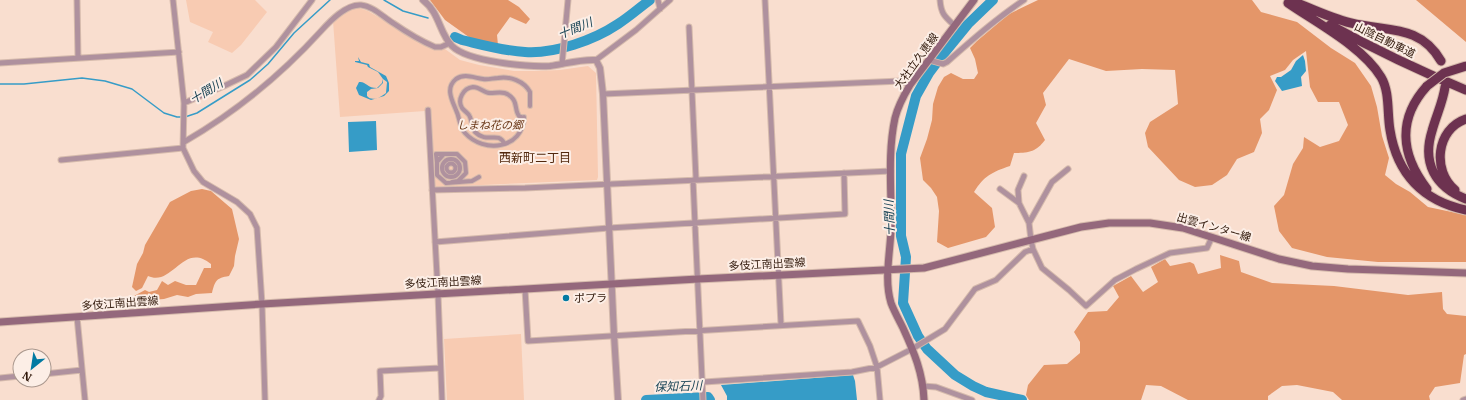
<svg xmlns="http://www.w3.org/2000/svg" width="1466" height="400" font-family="'IBM Plex Serif','Noto Sans JP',serif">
<rect width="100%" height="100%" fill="#f9decf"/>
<path fill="#f8cbb2" d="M186,0H255L267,12L241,45L232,53L208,42L213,32L190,22Z
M356,7L368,11L424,44L437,49H445L460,60L479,65L514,71H538L560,70L588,66L596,73L598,177L597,180L436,187L434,185L431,113L425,111L340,117L333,21L348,10Z
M521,334L524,400H447L444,339Z"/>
<path fill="#e49669" d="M430,0H508L519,7L530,19L526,24L510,17L497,35L498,45L473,40L445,20Z
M1038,0H1252L1261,12L1297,22L1331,48L1355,63L1371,86L1377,107L1382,136L1389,158L1385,175L1396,184L1410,192L1428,207L1466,215V262H1378L1327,257L1292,248L1279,231L1274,206L1284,195L1293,164L1303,148L1304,137L1320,147L1339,141L1348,125L1339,102H1318L1310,87L1306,51L1293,60L1285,70L1270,76L1277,90L1269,110L1260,119L1262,133L1254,152L1237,159L1227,175L1212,185L1195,187L1179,180L1148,147L1145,133L1150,122L1178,104L1175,70L1142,69L1106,71L1069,59L1043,93L1046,105L1036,123L1045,140C1036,152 1029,153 1014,153L1010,166C992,172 984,176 974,192L992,208L995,227L986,237L948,248L937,242L939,211L937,197L931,188L923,180L920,158L927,139L932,120L933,104L938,87L944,77L951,73L963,79H974L978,73L975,59L970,48L977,41L1009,14Z
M1416,0H1466V42Z
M202,189L211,191L232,209L239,239L235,256L234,266L229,276C216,278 215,281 212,293L196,294L188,297L177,295L164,299L139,301L135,300L134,296L145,290L149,292L157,290L162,281L168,285L175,281L186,285H196L204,268H211V264C183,241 173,287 148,276L142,288L136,291L132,287L137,264L143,253L145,245L170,202L191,191Z
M1220,255L1239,261L1241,272L1272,283L1334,286L1408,295L1442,292L1443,309L1447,314L1466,316V354L1464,355L1460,383L1435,387L1429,396L1430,400H1342L1333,392L1297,385L1282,386L1268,396V400H1188L1161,386L1146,385L1141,400H1029L1026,395L1028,385L1044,365L1067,364L1080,353V342L1074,332L1088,312L1107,311L1119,297L1113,286L1131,276L1143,292L1158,282L1151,267L1165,259L1170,266L1190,262L1194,264L1198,274L1221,268Z"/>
<path fill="#369cc7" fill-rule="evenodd" d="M1303,55L1305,61L1306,71L1301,77L1302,86L1282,91L1275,81L1277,77H1281L1291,70L1296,61Z
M358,57L361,62L369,64L370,67L386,76L389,83V91L384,96L371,100L359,95L356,88L359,82C366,81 367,88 377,88L382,83L383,79L378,72L368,67L367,65L355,62V61H359ZM383,79L387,82L386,93C381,97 372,102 367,96V92L371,89L378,88L383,83Z
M376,121L377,150L349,152L348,122Z
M853,375L855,381L857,400H727V396L721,385Z"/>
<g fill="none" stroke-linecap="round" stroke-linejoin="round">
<path stroke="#369cc7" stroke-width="1.5" d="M384,0L403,11L428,18
M0,84H24L82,78L105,81L132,89L164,113L177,117H182
M185,117L197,113L250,80L268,64L294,33L330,0"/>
<path stroke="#369cc7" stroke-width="10" d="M993,0L968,24L941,57L929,73L916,96L901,154V236L906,257L903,303L918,336L927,349L955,375L973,386L986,392L1022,400
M455,37L462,40C483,45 504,51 525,52C555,54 594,40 618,24C629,17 639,8 650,0
M646,400L708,397L710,400"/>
<g stroke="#d5baac" stroke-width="6">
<path id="pedestrian" d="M524,117C523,149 484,154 465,133C459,126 460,118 456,110C452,100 445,88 456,79C465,73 474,78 483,79C488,80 493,78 498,78C510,76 524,81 530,92V106
M504,143C498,131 487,144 475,132C472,127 472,122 470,117C469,113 465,112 462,108C457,100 463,88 473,87C480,87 484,93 490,93C499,93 506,90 513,99C517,104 515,111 519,116L524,118
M442 168a9 9 0 1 1 18 0a9 9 0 1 1-18 0Z
M437,162L436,154H444
M446.5 168a4.5 4.5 0 1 1 9 0a4.5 4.5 0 1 1-9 0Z
M452,182L458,181L466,173L465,162L457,154H444L437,162V175L446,183L472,181L479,177"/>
</g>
<g stroke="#d5baac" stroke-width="7">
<path id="minor" d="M77,0L78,58
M173,0L184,103L183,148L194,171L203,182L237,202L250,214L257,228L262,304L265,400
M658,0L660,9
M765,0L781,325
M940,0C941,14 945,17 955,26
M689,27L696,179
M596,60L636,30L670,0
M929,60L943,64L947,62C972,40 997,18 1024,0
M0,63L179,52
M562,64L568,0
M603,94L901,81L910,85
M184,103L224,86L247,75L276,47L312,0
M428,110L438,294L442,400
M184,142C236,112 281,75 321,31C330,21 346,4 361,5C373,6 383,17 393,23C406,32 421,41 435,47H441L450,43
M61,160L183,148
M1068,169L1052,182L1029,223L1031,240L1033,249L1042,268L1069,290L1086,306L1115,280L1136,269L1170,253L1207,248L1212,237
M693,180L703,400
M1000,189L1019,203L1029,223
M432,190L525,188L891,171
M1019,203L1018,190L1024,176
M435,242L609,228L845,214L844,173
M525,289L528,341L858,321L870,346L877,367L880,400
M77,317L85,400
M44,374L82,370
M0,378L20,376
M704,382L852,372L877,367L912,349L945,329L975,289L996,280L1025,252L1033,249
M923,386L936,387L972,400
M379,400L381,396L380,371L440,368
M1463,400L1466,399"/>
</g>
<g stroke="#d5baac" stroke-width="8">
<path id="tertiary" d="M423,0C440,13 439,33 452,46C468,62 528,67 550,66C565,64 580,59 596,60L600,68L603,94L614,335L618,400"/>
</g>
<g stroke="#d5baac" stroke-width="9">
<path id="secondary" d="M0,322L262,304L698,279L924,268L1081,227L1109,223H1150L1183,228L1279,259L1312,266L1348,269L1466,273
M924,400C923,373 914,352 903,328C899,320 894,311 891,303C884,280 890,254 891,230C892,193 887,155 895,118C898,106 904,95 910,85L974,0"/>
</g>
<g stroke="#d5baac" stroke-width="11">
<path id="motorway" d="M1290,0C1310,8 1330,18 1351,23C1387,32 1420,24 1441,61
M1288,3C1317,23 1363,47 1381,77C1390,92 1387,113 1390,130C1397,174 1423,201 1466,210
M1330,25C1374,49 1420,71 1466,90
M1427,86C1397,119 1401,155 1427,189
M1445,87C1443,102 1436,116 1432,131C1422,163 1435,187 1466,199
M1455,190C1432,171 1436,129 1466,119"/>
</g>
<use href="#pedestrian" stroke="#af919e" stroke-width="4"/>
<use href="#minor" stroke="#af919e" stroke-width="5"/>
<use href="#tertiary" stroke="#af919e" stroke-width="6"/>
<use href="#secondary" stroke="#94687c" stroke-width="7"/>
<use href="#motorway" stroke="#6d3250" stroke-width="9"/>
<g stroke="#d5baac" stroke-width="11" stroke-linecap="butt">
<path id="motorway-bridge" d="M1427,86L1444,73L1466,66"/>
</g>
<use href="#motorway-bridge" stroke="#6d3250" stroke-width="9"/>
</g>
<circle fill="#027aa2" stroke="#fceee6" stroke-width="1.5" cx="566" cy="298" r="4"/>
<g text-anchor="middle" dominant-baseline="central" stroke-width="4" stroke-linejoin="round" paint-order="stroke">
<g font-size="11" fill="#30180a" stroke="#fceee6">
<text transform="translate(1385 40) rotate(26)">山陰自動車道</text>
<text transform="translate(916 61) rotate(-54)">大社立久恵線</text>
<text transform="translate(1214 227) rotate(16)">出雲インター線</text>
<text transform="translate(767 264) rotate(-3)">多伎江南出雲線</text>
<text transform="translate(443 282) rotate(-3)">多伎江南出雲線</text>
<text transform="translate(120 303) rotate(-4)">多伎江南出雲線</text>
</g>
<g font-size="11" font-style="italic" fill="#693616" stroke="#fceee6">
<text x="490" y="125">しまね花の郷</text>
</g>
<g font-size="11" fill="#30180a" stroke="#fceee6" text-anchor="start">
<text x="574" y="298">ポプラ</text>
</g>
<g font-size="12" font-style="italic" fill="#184355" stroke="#fceee6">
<text transform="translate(575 28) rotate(-22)">十間川</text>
<text transform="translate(206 91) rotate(-31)">十間川</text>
<text transform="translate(889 218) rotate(-92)">十間川</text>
<text transform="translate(678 386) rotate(-2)">保知石川</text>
</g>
<g font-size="12" fill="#52280d" stroke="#fceee6">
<text x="535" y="157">西新町二丁目</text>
</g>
</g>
<g transform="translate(32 368) rotate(210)"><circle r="19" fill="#fceee6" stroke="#aa988e"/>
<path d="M0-3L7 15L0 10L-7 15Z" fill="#027aa2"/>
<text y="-6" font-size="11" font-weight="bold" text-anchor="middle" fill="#30180a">N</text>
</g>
</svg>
